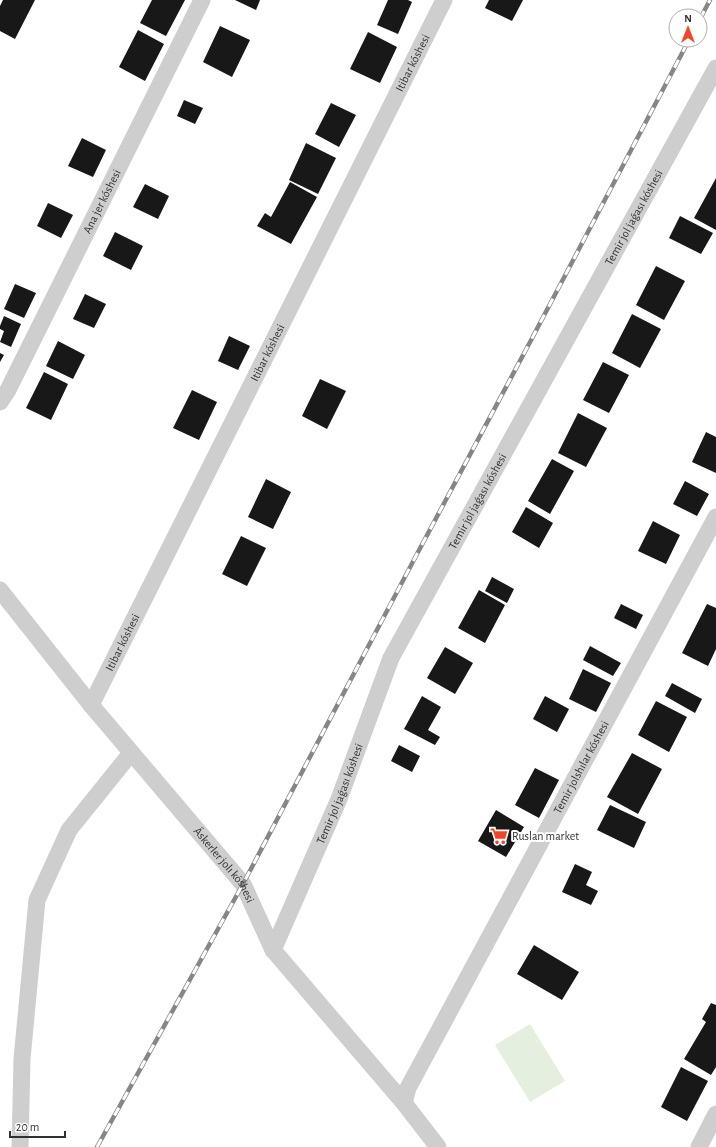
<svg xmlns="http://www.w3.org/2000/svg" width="716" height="1147" font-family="'Alegreya Sans',sans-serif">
<rect width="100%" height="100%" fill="#fff"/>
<path fill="#e4efdf" d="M530,1024L565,1081L530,1102L495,1045Z"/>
<path fill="#181818" d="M3,0H35L15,39L0,31V6Z
M152,0H185L166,36L140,23Z
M235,0H260L256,10Z
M388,0H408L412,2L398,34L377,25Z
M489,0H523L512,21L485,8Z
M220,26L250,40L232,77L203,62Z
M138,30L164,44L145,81L119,67Z
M368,32L397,47L380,83L350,69Z
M184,100L203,108L195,124L177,116Z
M331,103L356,115L339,147L315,134Z
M82,138L106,150L93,177L68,166Z
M306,143L336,158L318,194L289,180Z
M716,178V230L694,218Z
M290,182L317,197L291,244L257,226L265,213L271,217Z
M145,184L169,196L158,219L133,207Z
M48,203L73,215L61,238L37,226Z
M680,216L713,233L701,254L669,238Z
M115,232L143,246L131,270L103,256Z
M656,266L685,281L664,320L636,305Z
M15,284L36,293L24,318L4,309Z
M85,294L106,304L94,328L73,319Z
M632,314L661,329L640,368L612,353Z
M4,316L21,324L11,347L0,342L4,331L0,329V326Z
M229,336L250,346L238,370L218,361Z
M58,341L85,355L73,379L46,366Z
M0,353L4,355L0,362Z
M603,362L629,375L609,413L583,400Z
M44,372L68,384L51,420L26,408Z
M320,379L346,391L327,429L302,416Z
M192,390L217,402L199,440L173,428Z
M578,413L607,428L586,467L558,453Z
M706,432L716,437V473L692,462Z
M552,459L574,471L550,514L528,501Z
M266,479L291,492L273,529L248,517Z
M685,481L709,494L697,516L673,504Z
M526,507L553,523L539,548L512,532Z
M653,521L680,535L666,564L638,551Z
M241,536L266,548L247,586L222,574Z
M492,577L514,589L507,603L485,591Z
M479,590L505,605L485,643L458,628Z
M621,604L643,615L636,629L614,618Z
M707,604L716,608V649L708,666L682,653Z
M590,646L621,663L613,676L583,660Z
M445,647L473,663L455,694L427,678Z
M583,669L611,683L596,712L569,699Z
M672,683L702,699L695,713L665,696Z
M422,696L441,707L428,730L440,737L435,745L404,729Z
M545,696L569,709L557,732L533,719Z
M656,701L687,717L669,752L638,735Z
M399,745L420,756L412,772L391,761Z
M632,753L662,769L638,814L607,797Z
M535,768L559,780L539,818L515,805Z
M610,805L646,822L634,848L597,830Z
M496,810L524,827L506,857L478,841Z
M575,864L592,872L586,885L598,891L591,905L562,892Z
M534,945L579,972L562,1000L517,974Z
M711,1003L716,1005V1067L711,1075L684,1059L706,1022L702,1019Z
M681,1067L708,1081L687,1121L661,1107Z"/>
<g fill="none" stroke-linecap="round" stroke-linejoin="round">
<g stroke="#cecece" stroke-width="17">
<path id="s1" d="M0,402L8,390L202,0"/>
<path id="s2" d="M0,590L91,705L243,884L273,950L404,1103L438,1147"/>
<path id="s3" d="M91,705L444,0"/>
<path id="s4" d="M273,950L339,799L391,658L716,68"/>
<path id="s5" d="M404,1103L408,1088L716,517"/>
<path d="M20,1147L22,1059L37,900L69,830L131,753"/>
<path d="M699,1147L716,1114"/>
</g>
<g stroke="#868686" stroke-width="4.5">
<path id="rail" d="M700,19L710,0
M97,1147L243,884L417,554L529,344L689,40"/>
</g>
<use href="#rail" stroke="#fff" stroke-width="3" stroke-dasharray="9" stroke-linecap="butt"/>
</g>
<defs>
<g id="supermarket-bare" transform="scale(1.38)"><path d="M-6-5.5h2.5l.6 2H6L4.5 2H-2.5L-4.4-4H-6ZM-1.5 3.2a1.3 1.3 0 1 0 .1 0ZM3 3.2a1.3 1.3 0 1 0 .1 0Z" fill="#f44428" stroke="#fff" stroke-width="2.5" paint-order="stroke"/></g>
</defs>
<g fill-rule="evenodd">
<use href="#supermarket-bare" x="499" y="836"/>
</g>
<g text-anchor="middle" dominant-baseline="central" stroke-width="4" stroke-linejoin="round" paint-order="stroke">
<g font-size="12" fill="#313131" stroke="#fff">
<text stroke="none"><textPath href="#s3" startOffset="718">Itibar kóshesi</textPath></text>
<text stroke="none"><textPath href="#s1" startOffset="225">Ana jer kóshesi</textPath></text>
<text stroke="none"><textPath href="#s4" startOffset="818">Temir jol jaǵası kóshesi</textPath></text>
<text stroke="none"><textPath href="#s3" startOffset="394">Itibar kóshesi</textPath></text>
<text stroke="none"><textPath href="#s4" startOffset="494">Temir jol jaǵası kóshesi</textPath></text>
<text stroke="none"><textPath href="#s3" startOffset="70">Itibar kóshesi</textPath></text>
<text stroke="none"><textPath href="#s5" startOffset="380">Temir jolshılar kóshesi</textPath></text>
<text stroke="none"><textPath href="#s4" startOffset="170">Temir jol jaǵası kóshesi</textPath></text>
<text stroke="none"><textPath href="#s2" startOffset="355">Áskerler jolı kóshesi</textPath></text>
</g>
<g font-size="12" fill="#313131" stroke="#fff" text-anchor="start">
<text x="512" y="836">Ruslan market</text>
</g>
</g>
<g transform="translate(688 28)"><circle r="19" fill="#ffffff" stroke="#adadad"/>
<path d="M0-3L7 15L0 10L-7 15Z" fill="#f44428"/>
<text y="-6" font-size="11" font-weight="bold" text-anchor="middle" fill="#313131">N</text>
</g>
<path d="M10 1131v6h55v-6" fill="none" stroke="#313131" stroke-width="2"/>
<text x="16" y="1131" font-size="12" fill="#313131" stroke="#ffffff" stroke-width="3" paint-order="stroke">20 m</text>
</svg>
